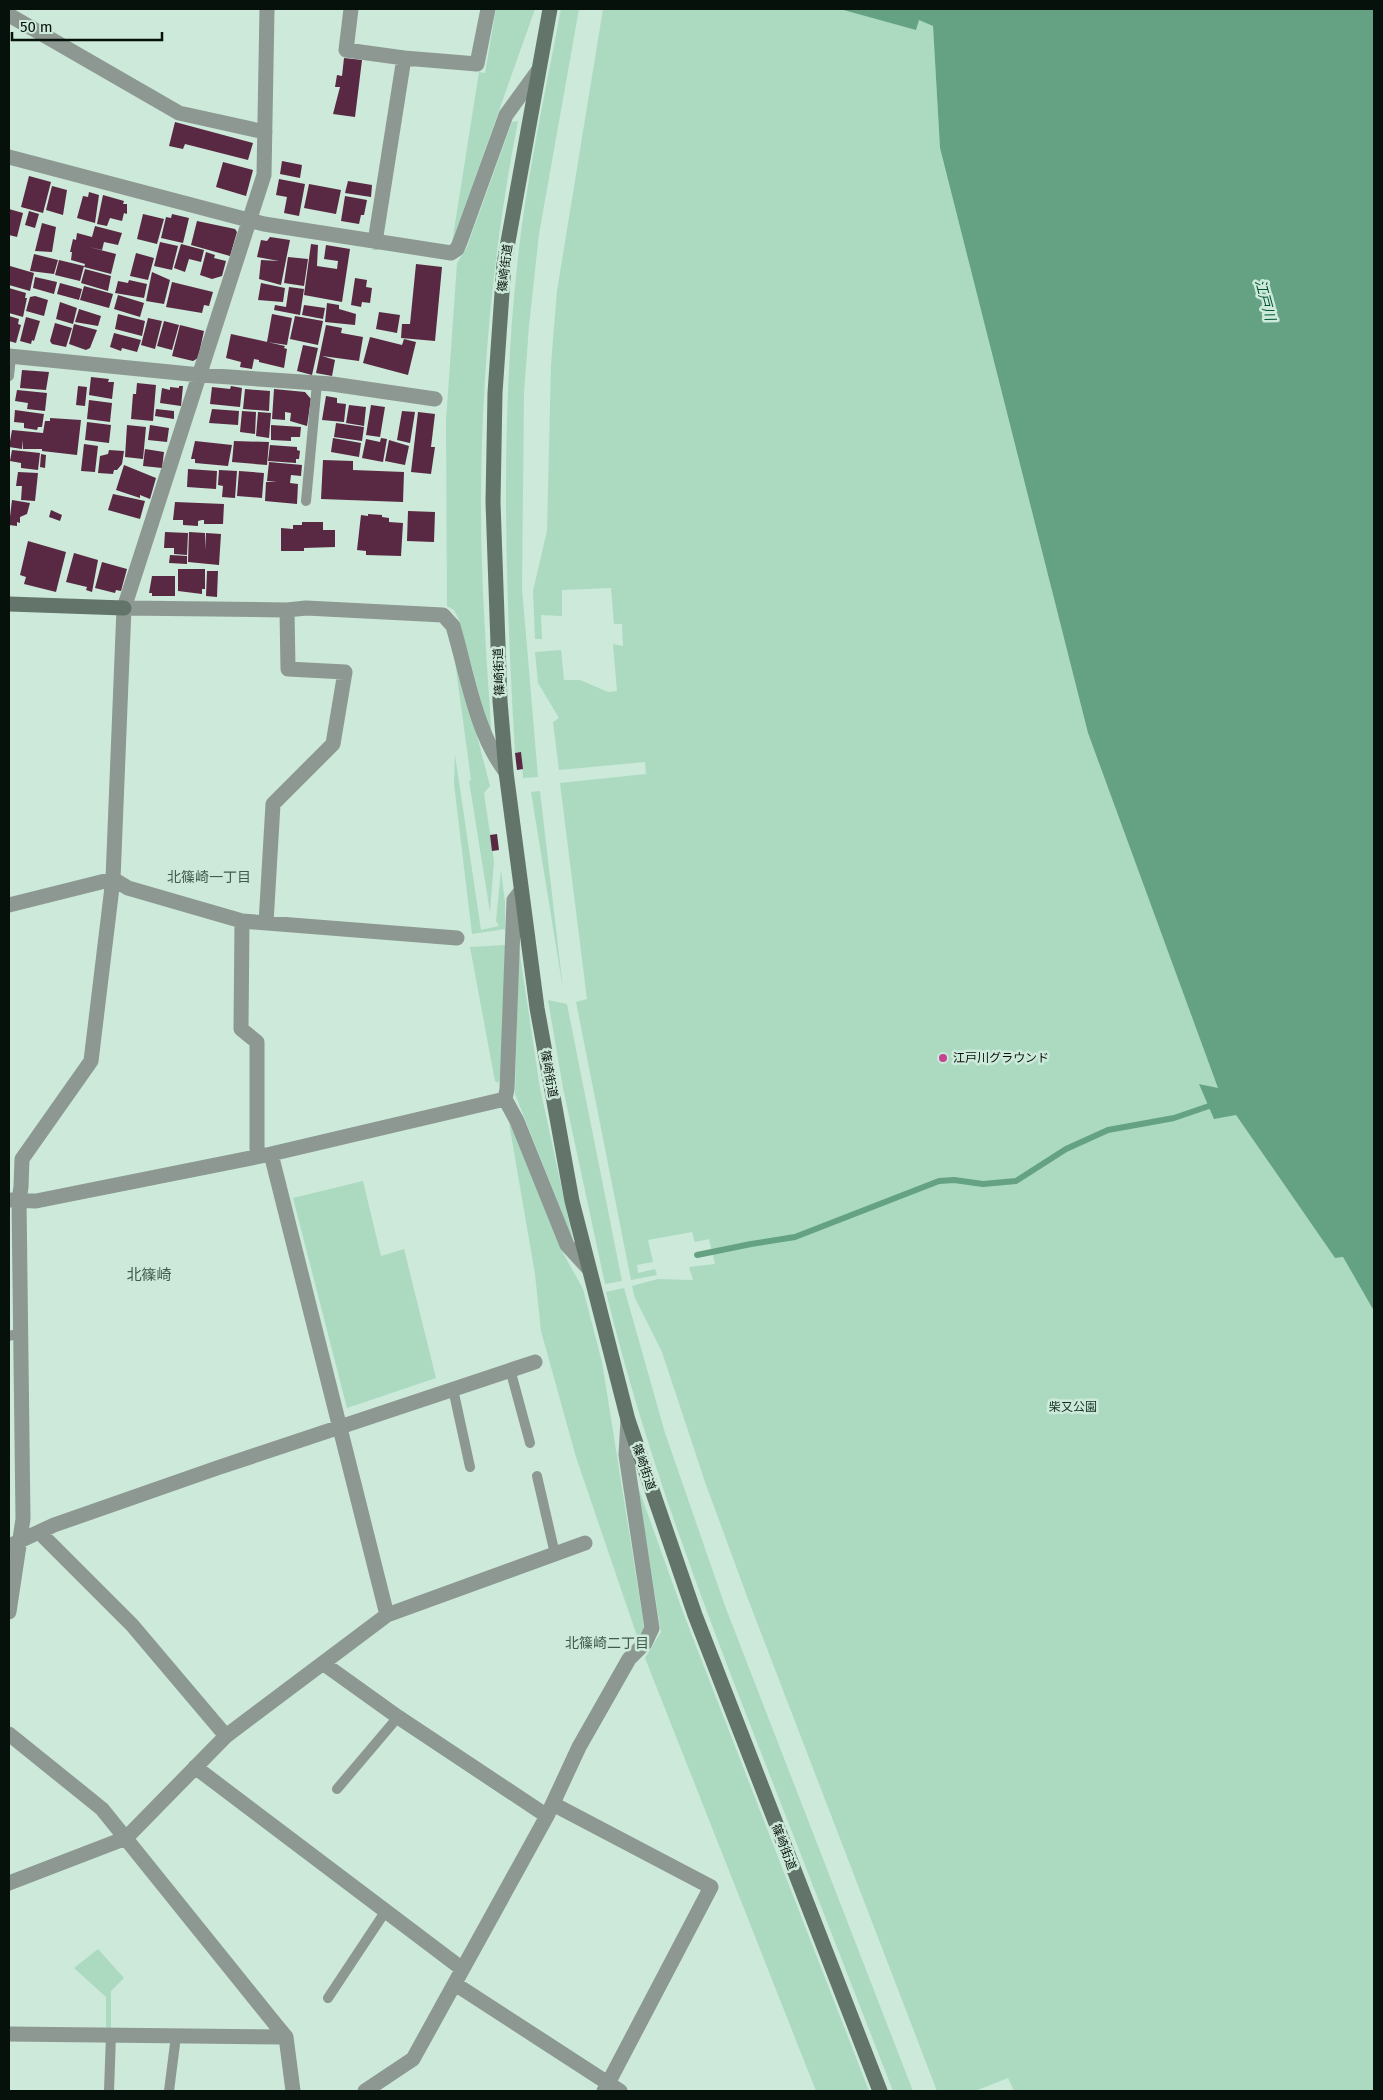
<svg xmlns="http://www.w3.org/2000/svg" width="1383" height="2100" font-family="'Fira Sans','Noto Sans JP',sans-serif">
<rect width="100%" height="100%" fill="#cce9d9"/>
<path fill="#abdac1" d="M496,9H535L452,243L479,72L485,73Z
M561,9H579L539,234L529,326L524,393L522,588L538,777L523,778L521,753H515C505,579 499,405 521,232C531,157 547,83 561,9Z
M603,9H932L940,148L1088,733L1219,1089L1200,1084L1236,1115L1335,1258L1343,1257L1374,1311V2091H1014L1008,2078L975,2091H937L748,1599L705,1482L662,1352L635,1298L632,1286L658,1279L693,1280L689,1267L715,1264L709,1239L695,1242L692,1232L648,1240L653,1262L637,1265L638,1273L655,1269L657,1275L631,1280L576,1002L587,999L560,783L646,774L645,762L559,770L553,722L559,718L538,683L535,652L561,650L564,680H580L608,692L617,691L613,644L623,646L622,624H614L611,588L562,590V616L541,615L542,639H535L533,591L547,531L551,364L557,291Z
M518,121C493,249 481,377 481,508C481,585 487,664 492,741L459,620L454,610L447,606L446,421L457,263L467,247L512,122Z
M452,639L490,786L484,793L494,861L490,912L469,781L471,780Z
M455,755L481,930L499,926L496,921L501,870L505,902V929L472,934L454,784Z
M540,791L563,989L531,792Z
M506,945L500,1078L498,1083L495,1081L470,947Z
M519,949L540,1088L573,1240L515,1094Z
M548,1000L567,1004L622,1281L605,1284L563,1088Z
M509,1123L514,1130L562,1251L583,1289L602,1362L644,1626L643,1633L638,1639L576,1457L541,1331L535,1274Z
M363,1181L381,1256L404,1249L436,1378L347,1408L293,1198Z
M624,1288L665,1433L725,1606L913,2091H893C847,1973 801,1855 755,1737C698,1591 643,1445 606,1292Z
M637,1484L684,1615L869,2091H816L645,1658L661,1632Z
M98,1949L124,1978L111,1991V2028L106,2027V1997L74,1968Z"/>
<path fill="#64a283" d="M840,9H1374V1311L1343,1257L1335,1258L1236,1115L1214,1119L1199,1084L1218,1088L1088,733L940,148L933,26L919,20L916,30Z"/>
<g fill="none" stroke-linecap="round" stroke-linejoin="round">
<path stroke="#64a283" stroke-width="6" d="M697,1255L751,1244L795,1237L939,1181L954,1180L983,1184L1016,1181L1066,1149L1108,1130L1174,1118L1209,1106L1217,1107"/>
</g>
<path fill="#592843" d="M344,58L362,60L355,117L333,114L340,87H335L337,75L342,76Z
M175,122L253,143L248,160L185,144L183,149L169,146Z
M282,161L302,165L300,178L280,174Z
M223,162L253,170L246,196L216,187Z
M29,176L51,182L43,213L21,207Z
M279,179L305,184L299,216L284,213L287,197L276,195Z
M348,181L372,185L371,197L345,193Z
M309,184L341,190L336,214L304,208Z
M52,186L67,190L63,215L46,210Z
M89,192L99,195L95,223L77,218L83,196L88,197Z
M103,195L124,201L123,204H127V214L124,213L122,221L110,218L107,226L97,224Z
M345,196L367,200L364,215H361L359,224L341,221Z
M9,209L23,213L17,237L9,235Z
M29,211L39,214L35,228L25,225Z
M143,214L164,219L157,244L137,239Z
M172,214L189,218L183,243L161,238L166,217L171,218Z
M197,221L235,229L237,232L230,256L191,245Z
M42,223L56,227L52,252L35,251Z
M95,226L122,233L118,245L104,242L102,250L89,247L116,254L111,274L84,267L85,264L71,260L72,252H70L73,239L76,240L77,233L92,237Z
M270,237L290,240L281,285L259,279L261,260L279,261L257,257L261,240L267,241Z
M160,242L178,246L172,270L154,266Z
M181,244L204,250L201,262L189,259L185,272L174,268Z
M311,244L318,245L317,266L337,269L338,261L324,259L326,245L350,249L342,302L304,295Z
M206,252L215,255L214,258L226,261L222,276L212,279L200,275Z
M136,253L154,258L148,280L130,276Z
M34,254L58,260L54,274L30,271Z
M288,257L308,259L304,286L284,283Z
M59,260L84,266L80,281L55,275Z
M416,264L442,267L435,341L401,338L402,324H410Z
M10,266L34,273L30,291L9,285Z
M85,269L111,276L108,291L81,283Z
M152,272L170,280L164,304L146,301Z
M35,277L57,282L54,294L33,288Z
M355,278L367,280L366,287L372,288L370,303L362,302L361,307L351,305Z
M129,280L147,284L144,298L115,293L118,281L128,283Z
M172,282L213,292L209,306L204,305L202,313L166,307Z
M60,283L82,289L79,300L57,294Z
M261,283L285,288L283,302L258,300Z
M84,286L113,294L109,308L80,300Z
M289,287L304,289L300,315L274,310L275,305L286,307Z
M9,288L26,293L25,298H27L23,317L9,313Z
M118,295L144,303L140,317L114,309Z
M35,296L48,300L44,316L26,311L30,297Z
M60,302L77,308L73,324L56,319Z
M327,303L339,305V309L356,314L355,325L325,322Z
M304,305L325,308L323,319L302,315Z
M79,309L101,316L98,326L75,322Z
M379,312L400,315L397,333L376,329Z
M118,314L145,321L142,336L115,329Z
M272,314L292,318L287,345L267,342Z
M9,316L19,319L18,324L21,325L16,343L9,341Z
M295,316L323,321L318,345L290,339Z
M26,317L40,321L34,341L32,340L31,344L20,341Z
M148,318L162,321L155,349L141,345Z
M164,321L179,325L172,350L157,346Z
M55,323L72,328L66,347L52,344L50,341Z
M74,324L97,330L90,348L86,350L69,344Z
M180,325L204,331L198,358L193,361L172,356Z
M326,325L342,328L341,333L363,337L359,361L322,356L335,360L332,376L316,373Z
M114,333L141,340L137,352L122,348L121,351L110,347Z
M231,334L285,346L284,348L287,349L284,368L259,362V360L254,359L252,369L240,367L241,362L226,358Z
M370,337L402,345L404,339L416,342L408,375L363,363Z
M303,345L318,348L312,375L297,371Z
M22,370L49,372L46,390L20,388Z
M91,377L109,379L108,382H114L112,399L89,395Z
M137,383L156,385L153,421L131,419L133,394H136Z
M78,386L87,387L85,406L76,405Z
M179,386H183L181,406L160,403L162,388L170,390V387L179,388Z
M231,386L242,388L240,407L210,404L212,387L230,389Z
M245,389L270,391L269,411L243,409Z
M274,389L305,392L311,399L307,426L290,421L291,413L285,412V420L272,419Z
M17,390L47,393L45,411L27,409L28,403L15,401Z
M326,396L337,398V403L346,404L344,422L322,420Z
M89,400L112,403L110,422L87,419Z
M349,405L366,407L364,426L346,423Z
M371,405L385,407L380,437L366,435Z
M156,409L174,411V419L155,416Z
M212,409L239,411L238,425L209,423Z
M15,410L44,414L42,427H38L37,430L24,428V423L14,422Z
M242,411L256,412L255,434L240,432Z
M402,411L415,412L410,443L397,440Z
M258,412L271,413L269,438L256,436Z
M418,412L435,414L431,447H435L431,474L411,472Z
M50,418L81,420L77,455L42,451V449H23V440L22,449L9,447L12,430L43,433L45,421H50Z
M87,422L111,425L109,443L85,440Z
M336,423L364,427L362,441L334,437Z
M127,425L146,427L143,459L125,457Z
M150,425L169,428L167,442L148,440Z
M271,425L301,427L300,437H291V441L271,440Z
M333,438L361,443L359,457L331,452Z
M381,438L387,439L383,462L362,458L366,439L380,442Z
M389,440L409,446L405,465L385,461Z
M195,441L232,445L228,466L195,463V459H191Z
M234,441L269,442L267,465L232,462Z
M84,444L98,446L95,472L81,471Z
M270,445L297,447V450L300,451L299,459H296V463L268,461Z
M145,449L164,452L162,468L143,466Z
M12,450L40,453L38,470L21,468V463L10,461Z
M109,450L124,451L122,464L117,470H114L113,474L98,473L100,456L108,454Z
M41,454L46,455L45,468L40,467Z
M323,460L353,461V470L404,472L403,502L321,499Z
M269,462L302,465L301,476L291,475L290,483L298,484L297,504L265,501L266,482H277L267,481Z
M124,465L156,478L150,499L140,495V498L116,490Z
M188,469L217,471L216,489L187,487Z
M219,470L237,471L235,498L222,497L223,486L218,485Z
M239,471L264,473L262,498L237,496Z
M18,472L38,473L35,501L21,500L22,486H16Z
M113,494L145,501L140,519L108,510Z
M12,500L30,503L27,514L20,517V523L17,522V526L9,525Z
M175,502L224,504L223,524H204V520H202L198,521V526L183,525V520H173Z
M51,510L62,515L60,521L49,517Z
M408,511L435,512L434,542L407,541Z
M368,514L382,515V517L389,518V522L403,523L401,556L366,555V551L357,550L361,515L368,516Z
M302,522H323V530H335V547L304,548V551H281V528L293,529V525H302Z
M165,532L188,533L187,555L174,554V548H164Z
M189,532L205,533V550L206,533L221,534L219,565L188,562Z
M28,541L66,552L56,592L24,584L26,577L20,575Z
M74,553L98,560L92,592L86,590L87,587L66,582Z
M170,555L187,556V564L169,563Z
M102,562L127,569L121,591L116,590L115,593L95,588Z
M178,569H205V589H202V594L178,591Z
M207,571H218L217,597L206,596Z
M152,576H175V596H152V593H149Z
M521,752L523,769L517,770L515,753Z
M497,834L499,850L492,851L490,835Z"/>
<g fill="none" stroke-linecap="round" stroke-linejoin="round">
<path stroke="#8c9891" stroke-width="10" d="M9,376L11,357
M306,501L317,383
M9,1336L20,1333
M510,1369L530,1443
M453,1389L470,1467
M537,1476L555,1554
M337,1789L398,1717
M328,1998L385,1912
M109,2091L111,2035
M169,2091L176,2036"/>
<path stroke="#8c9891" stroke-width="15" d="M351,9L346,50L404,58L477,64L488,9
M9,15L179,113L265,132
M9,157L264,224L451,253L457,249L460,242L506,115L538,71
M375,242L404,58
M9,356L200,375L332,384L435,399
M124,608L287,610L306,608L443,615L453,626C467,673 476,734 506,772
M9,905L113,879L128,888L242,921L457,938
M242,921L241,1029L257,1042V1156
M266,923L273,804L333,744L345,672L288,669L287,610
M505,1099L507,1089L514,900L521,891
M271,1154L387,1615
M9,1200L36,1201L271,1154L505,1099L517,1121L567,1245L589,1269
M39,1532L132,1625L226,1736
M9,1546L54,1525L217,1468L535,1362
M9,1612L23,1519L19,1200L21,1187L22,1159L91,1061L113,879L124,608L264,175L267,9
M324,1664L398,1717L547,1816
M9,1734L102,1809L276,2025L286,2037L293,2091
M195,1767L461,1968
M553,1804L711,1887L604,2091
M9,1883L126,1838L226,1736L387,1615L585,1543
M455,1984L620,2091
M9,2034L286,2037
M365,2091L413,2059L547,1816L579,1747L629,1659L645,1643L652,1628L626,1455L628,1420"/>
<path stroke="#63756b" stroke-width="15" d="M550,9L504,264L495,393L493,502L500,701L506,772L537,1008L572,1201L628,1420L695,1615L880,2091
M9,604L124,608"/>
</g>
<circle fill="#c34490" stroke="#cce9d9" stroke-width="2" cx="943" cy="1058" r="5"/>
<g text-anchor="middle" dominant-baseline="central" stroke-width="5" stroke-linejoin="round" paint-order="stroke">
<g font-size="12" fill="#07110b" stroke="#cce9d9">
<text transform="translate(505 268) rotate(-83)">篠崎街道</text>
<text transform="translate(499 672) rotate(-92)">篠崎街道</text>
<text transform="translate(549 1074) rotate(80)">篠崎街道</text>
<text transform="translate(644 1467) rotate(71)">篠崎街道</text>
<text transform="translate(784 1847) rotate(69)">篠崎街道</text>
</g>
<g font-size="12" fill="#07110b" stroke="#cce9d9" text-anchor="start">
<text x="953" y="1058">江戸川グラウンド</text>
</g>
<g font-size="12" fill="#133023" stroke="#cce9d9">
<text x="1073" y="1407">柴又公園</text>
</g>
<g font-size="14" font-style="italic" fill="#005436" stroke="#cce9d9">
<text transform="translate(1265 300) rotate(75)">江戸川</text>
</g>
<g font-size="14" fill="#425b4e" stroke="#cce9d9">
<text x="209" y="877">北篠崎一丁目</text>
<text x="607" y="1643">北篠崎二丁目</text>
</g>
<g font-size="15" fill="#425b4e" stroke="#cce9d9">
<text x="149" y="1275">北篠崎</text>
</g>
</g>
<rect width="1383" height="2100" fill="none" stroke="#07110b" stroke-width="20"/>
<path d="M12 32v8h150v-8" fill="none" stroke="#07110b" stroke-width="2.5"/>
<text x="20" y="32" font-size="15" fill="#07110b" stroke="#cce9d9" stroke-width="4" paint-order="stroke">50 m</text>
</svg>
